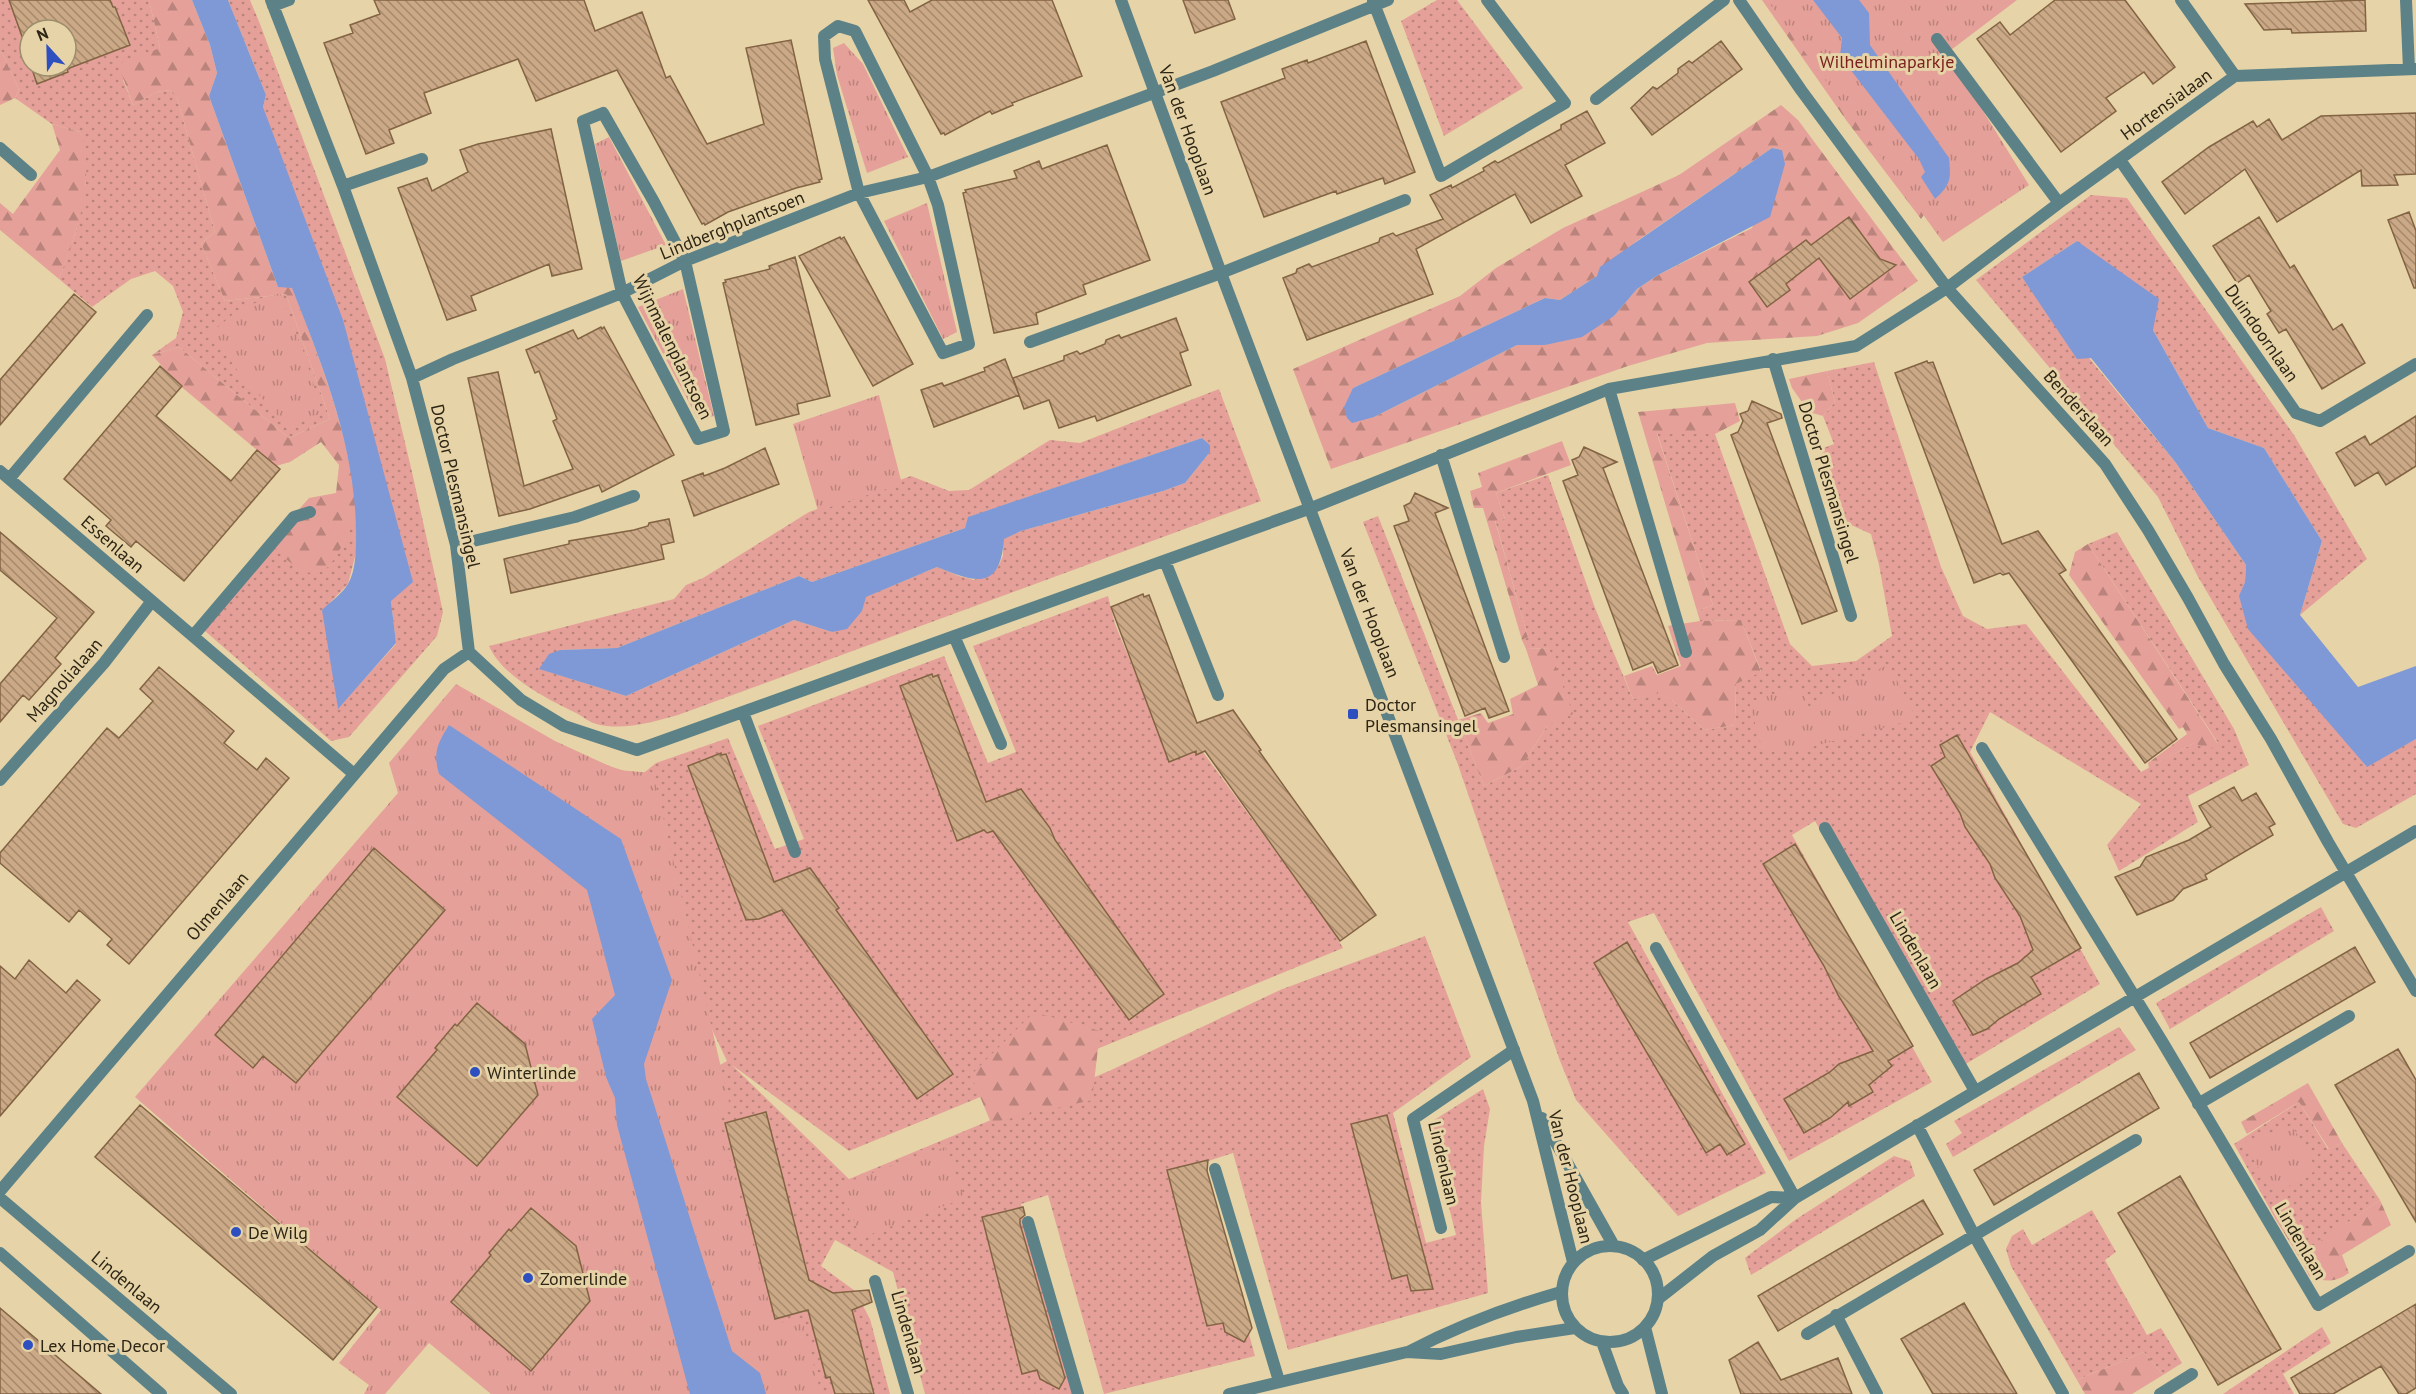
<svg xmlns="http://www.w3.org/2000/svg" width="2416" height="1394" font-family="'PT Sans',sans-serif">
<defs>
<pattern id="grass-dots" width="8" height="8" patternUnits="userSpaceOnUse" patternTransform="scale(1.5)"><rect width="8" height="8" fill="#e5a199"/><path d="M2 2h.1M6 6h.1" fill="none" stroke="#ba837c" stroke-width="1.8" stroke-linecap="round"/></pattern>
<pattern id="forest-firs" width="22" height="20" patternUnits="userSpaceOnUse" patternTransform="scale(1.5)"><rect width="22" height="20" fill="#e5a199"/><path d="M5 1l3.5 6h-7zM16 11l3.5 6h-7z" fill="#ba837c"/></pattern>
<pattern id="park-tufts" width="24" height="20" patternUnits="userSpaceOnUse" patternTransform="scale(1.5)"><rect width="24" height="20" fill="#e5a199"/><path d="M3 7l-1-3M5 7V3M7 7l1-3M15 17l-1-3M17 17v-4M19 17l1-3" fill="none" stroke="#ba837c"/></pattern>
<pattern id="building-back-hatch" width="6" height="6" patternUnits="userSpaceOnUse" patternTransform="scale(1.5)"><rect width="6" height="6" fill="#cba987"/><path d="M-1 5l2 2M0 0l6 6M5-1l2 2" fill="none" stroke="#a5896d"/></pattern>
</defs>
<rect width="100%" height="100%" fill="#e6d3a7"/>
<path fill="url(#grass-dots)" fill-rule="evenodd" d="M0,0H149L160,48L123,80L133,105L157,92L170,90L177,98L215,232L201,243L225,301L286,294L330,419L289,438L179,347L152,355L176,338L183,312L173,286L155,271L131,279L92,307L59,279L76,231L86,182L80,132L52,124L15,98L19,90L2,52L0,53ZM30,30H66V66H30Z
M228,0H250L260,24L385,359L412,472L443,612L437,636L349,737L331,741L197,624L269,543L328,567L345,540L356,512V553L348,584L323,610L338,708L396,644L391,601L263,107L266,95Z
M1437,0H1457L1523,88L1444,136L1401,21Z
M2091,195L2127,198L2294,435L2367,559L2300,615L2322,541L2264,448L2208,428L2153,330L2077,241L2022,277L2176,463L2246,565L2245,582L2240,597L2366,766L2416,739V794L2356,828L2343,824L2197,575L2158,497L1976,280Z
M1874,362L1941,567L1963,616L1987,629L2026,624L2141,772L2194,743H2218L2088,544L2117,532L2234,729L2249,765L2188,796L2198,822L2119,871L2107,845L2141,804L1990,712L1970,752L2100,984L1959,1068L1815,821L1792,835L1932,1082L1789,1161L1654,913L1628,922L1766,1173L1678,1216L1576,1100L1560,1061L1457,762L1363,522L1378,516L1484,786L1522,766L1547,726L1549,648L1526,649L1522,640L1528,637L1495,520L1505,519L1496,493L1548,475L1595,608L1633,699L1659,692L1673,701L1704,730L1735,725L1736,684L1761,671L1741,620L1700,621L1697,611L1713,605L1657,433L1715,434L1790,644L1812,666L1856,661L1892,636L1879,565L1871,534L1847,523L1821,449L1834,444L1823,416L1835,402L1827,371Z
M1219,389L1261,501L678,715C652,722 624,731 596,724C589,722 582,716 576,713C547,699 503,677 489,646L674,599L686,585L703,578L809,512L911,476L949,491L969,490L1050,440L1080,443ZM1202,438L1210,445V452L1185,483L1163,491L1021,531L1003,539V556L998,567L974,580L959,576L937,567L865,597L862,611L832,632L794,620L626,696L540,669L560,650L617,648L799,576L812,582L965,528L969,517Z
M1108,596L1115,624L1170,757L1200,748L1328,923L1343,948L849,1151L732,1065L849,1179L1109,1071L1280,990L1425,936L1471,1057L1393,1113L1426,1243L1456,1235L1428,1124L1483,1089L1490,1109L1484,1146L1481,1202L1488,1293L1288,1350L1233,1153L1202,1163L1255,1356L1104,1394L1048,1195L1021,1204L1073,1394H925L893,1272L835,1240L821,1266L855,1291L870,1319L890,1394H766L653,1103L727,1061L582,757L640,776L656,763L728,738L775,849L804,839L758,726L944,656L988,763L1016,752L973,646Z
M2321,907L2334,931L2170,1029L2156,1003Z
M2119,1027L2136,1050L1953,1157L1946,1144L1962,1133L1954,1121Z
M2299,1102L2328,1149L2342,1143L2380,1200L2310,1249L2291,1213L2276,1220L2234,1144Z
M1894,1156L1910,1161L1915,1176L1751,1275L1745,1258L1795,1220Z
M2092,1210L2116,1252L2105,1260L2147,1335L2161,1328L2182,1363L2163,1375L2144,1352L2077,1380L2011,1266L2006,1249L2012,1236L2023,1229L2032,1245Z
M2322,1327L2331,1343L2283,1374L2294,1394H2223Z"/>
<path fill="url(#forest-firs)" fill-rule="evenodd" d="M149,0H192L210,45L217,73L209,96L278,287H292C316,349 340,410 352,476C353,487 358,501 356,512C353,529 341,548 332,562C313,590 285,558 269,543L309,498L336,493L339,465L321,442L290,462L276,466L178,384L152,355L179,347L289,438L330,419L286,294L225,301L201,243L215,232L177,98L170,90L157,92L133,105L118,64L160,48Z
M1762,0H1813L1935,199L1921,219L1846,120Z
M2,52L19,90L15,98L0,105V53Z
M1781,105L1798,120L1918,281L1858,323L1817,336L1707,343L1628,366L1331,469L1293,369L1460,296L1496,268L1563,228L1679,175ZM1772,148L1782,150L1752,228L1658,275L1637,289L1614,316L1545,345H1517L1374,417L1353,388L1545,298L1560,300L1597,276L1637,241Z
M52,124L80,132C97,181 76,233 59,279L0,230V203L13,214L60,150Z
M1827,371L1835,402L1823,416L1809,412L1792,388L1789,379Z
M1735,403L1740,421L1715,434H1657L1713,605L1697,611L1638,412Z
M1562,441L1571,465L1496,493L1505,519L1495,521L1528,637L1522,640L1483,508H1474L1470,491L1482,487L1478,473Z
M2088,544L2218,744L2209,749L2194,743L2149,768L2148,763L2187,734L2183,727L2179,729L2069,575L2075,552Z
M1741,620L1761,672L1736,684L1735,725L1704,730L1673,701L1659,693L1633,699L1624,676L1652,666L1657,675L1681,666L1668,626L1700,621Z
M1549,648L1573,714L1547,726L1522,766L1484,786L1458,720L1481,713L1488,723L1513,714L1510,699L1538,685L1526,649Z
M1034,1012L1100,1031L1092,1100L991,1123L971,1075Z
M2308,1083L2342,1143L2329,1149L2299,1102L2247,1134L2241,1122Z
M2380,1200L2391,1225L2342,1255L2349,1273C2334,1283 2326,1282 2309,1276L2303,1263L2276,1220L2291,1213L2310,1248Z
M2144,1352L2163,1375L2132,1394H2085L2077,1380Z"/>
<path fill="url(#park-tufts)" d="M1767,0H2017L1947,53L2029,185L1943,242Z
M844,43L863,64L908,157L867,173L837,75L833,48Z
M609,137L666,245L621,261L595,144Z
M927,203L957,332L943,339L884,221Z
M683,289L714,416L699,421L638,307Z
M280,293L304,353L322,413L288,427L240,374L211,333L238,310Z
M879,395L902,484L818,511L793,424Z
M1889,664L1916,719L1792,752L1763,751L1749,702L1800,686L1809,707Z
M456,684L555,741L618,770L653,773L731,1111L717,1115L775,1324L802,1318L821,1394H491L429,1343L385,1394H364L369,1385L339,1363L381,1310L135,1097L398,793L389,763Z
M2292,1125L2317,1170L2275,1194L2243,1143Z
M945,1147L965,1198L861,1238L839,1185Z"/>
<path fill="#7f99d6" d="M192,0H228L266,95L263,107L343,320L413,582L391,601L396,643L338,709L322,610C330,602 343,593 348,584C356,570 356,550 356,534C356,448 323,367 292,288L278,287L209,96L217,73L210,45Z
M1813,0H1859L1869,13L1870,45L1949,158C1951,179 1951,184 1935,199L1921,177L1925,172L1919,159L1840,56L1842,38Z
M1772,148L1782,150L1785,164L1770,217L1658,275L1637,289L1614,316L1582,337L1545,345H1517L1374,417L1352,423L1347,418L1344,407L1353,388L1545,298L1560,300L1597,276L1600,267Z
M2077,241L2159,299L2153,330L2208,428L2264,448L2322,541L2300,615L2358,687L2416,666V739L2367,767L2248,629L2239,596L2245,582L2246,565L2176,463L2091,358L2077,359L2022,277Z
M1202,438L1210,445V452L1185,483L1163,491L1021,531L1004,539C1000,591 976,583 937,567L866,597L862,611L847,629L832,632L794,620L626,696L539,669L549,654L560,650L617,648L799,576L812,582L965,528L968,517Z
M449,725L621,839L672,980L644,1064L646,1079L732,1351L760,1373L766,1394H690L617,1125L615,1098L606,1077L592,1019L615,995L587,890L439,774C433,753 437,744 449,725Z"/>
<path fill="url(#building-back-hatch)" stroke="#826343" stroke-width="1.5" d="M9,0H110L113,7H115L130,45L67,69L68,72L37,84L31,66H66V30H30V64L22,43L24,42Z
M374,0H584L595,31L642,12L666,78L670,76L707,144L764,124L746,48L791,40L822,179L819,180L820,182L796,188L728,212L705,225L704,223L702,224L617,70L536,101L518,59L424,93L431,113L389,130L394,143L366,154L324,43L353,33L350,25L380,14Z
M868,0H904L910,12L932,0H1052L1082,76L1012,103L1013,105L992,114L990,111L945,135L944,133L941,134Z
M1183,0H1228L1235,19L1195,33Z
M2055,0H2125L2175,67L2153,84L2144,72L2106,98L2116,111L2061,152L1977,39L2000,22L2010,35Z
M2365,0L2366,31L2292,33L2291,29L2264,30L2245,4Z
M1366,41L1415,172L1385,184L1383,178L1337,194L1336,191L1264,217L1221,102L1285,78L1282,69L1307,60L1308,63Z
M1721,41L1742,69L1652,135L1631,108L1653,87L1657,89L1678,73V69L1689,61L1692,63Z
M1587,111L1605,143L1565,165L1582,196L1531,223L1515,194L1416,249L1433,294L1307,340L1283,278L1296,273L1297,269L1309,264L1312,267L1379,242L1380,238L1393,233L1396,236L1443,219L1430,195L1451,185L1452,188L1484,171L1483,168L1495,161L1498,163L1561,129V125Z
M2416,113V174L2394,175L2398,185L2362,186L2361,170L2277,222L2245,169L2185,214L2162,182L2209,147L2253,121L2257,127L2269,119L2282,140L2321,116Z
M551,129L582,269L552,276L549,264L471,296L476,310L447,320L398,188L427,178L432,191L468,172L460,150L478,144Z
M1107,145L1150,260L1083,285L1086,294L1036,313L1038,324L994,333L963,193L966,192L965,190L1017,178L1014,171L1039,161L1042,169Z
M2409,212L2416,231V288H2414L2388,220Z
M1849,217L1880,259L1896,265L1850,299L1819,258L1786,284L1790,290L1767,307L1749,282L1806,240L1811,245Z
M2259,217L2290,268L2294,265L2333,330L2342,324L2365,363L2322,389L2286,329L2279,333L2267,314L2271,311L2249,275L2237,283L2213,246Z
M840,237L841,239L844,237L913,364L873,386L799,256Z
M795,257L830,396L797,404L799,414L756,425L723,283L726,282L725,280L770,269L769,266Z
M74,294L96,312L0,425V380Z
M1176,318L1188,350L1180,353L1191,385L1097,421L1095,416L1059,428L1049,400L1024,409L1013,378L1064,360V356L1077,351L1080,354L1105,344L1106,340L1119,335L1121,338Z
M601,327L602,329L604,327L674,455L602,492L599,485L530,509L499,516L468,378L498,372L524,486L573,469L553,421L557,419L539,371L535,373L526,350L573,330L578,339Z
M1005,359L1019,395L934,427L921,390L942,383L944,386L985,371L984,368Z
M1927,361L1928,363L1933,362L2002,544L2038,531L2066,570L2059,574L2177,739L2145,763L2009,573L2003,575L2000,573L1974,583L1895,373Z
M160,366L182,386L156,416L231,481L257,450L280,469L184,581L136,541L131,547L106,526L111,520L64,479Z
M1752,401L1781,414L1782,418L1767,423L1837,611L1802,624L1731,435L1738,432L1743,421L1740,414L1748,411Z
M2416,416V466L2386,485L2378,472L2355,486L2336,453L2365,436L2370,445Z
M1584,447L1617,462L1603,468L1678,665L1658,673L1653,662L1633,670L1563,481L1578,475L1572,460L1579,457Z
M765,448L779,484L694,516L682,481L703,473L704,476L725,468Z
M1415,493L1448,508L1435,513L1509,711L1489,718L1485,708L1465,716L1394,526L1409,521L1404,506L1410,503Z
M669,519L674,542L661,545L664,559L511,593L504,559L569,544V541L634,530L648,526L649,523Z
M0,532L94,612L55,658L61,664L29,700L23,695L0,722V684L57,618L0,570Z
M1143,594L1144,597L1149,595L1197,723L1233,710L1261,750L1259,751L1376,915L1340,941L1205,751L1196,755V751L1169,762L1111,607Z
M159,667L234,731L224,743L257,770L266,758L289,778L129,964L107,945L112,939L79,910L69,922L0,863V853L107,728L119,738L153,701L140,689Z
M932,674L933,677L938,675L986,802L1021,789L1050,828L1055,840L1164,994L1129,1020L993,831L987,833L984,830L957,841L900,686Z
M1957,735L2081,948L2031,977L2041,994L1999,1019L1987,1029L1973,1035L1953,1001L1986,979L2018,963L2033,950L2020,916L1995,878L1990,864L1965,827L1960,813L1931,766L1945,757L1940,745Z
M721,753V755L726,754L774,882L810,868L839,908L836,910L953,1074L917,1099L782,910L759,919L746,920L688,766Z
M2234,787L2242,801L2256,793L2275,824L2269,827L2273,835L2205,875L2207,879L2183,889L2173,900L2137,915L2115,877L2140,867L2146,857L2189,840L2211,827L2199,806Z
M1795,844L1913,1046L1888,1061L1892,1066L1869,1085L1873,1092L1849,1106L1848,1102L1830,1118L1804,1133L1784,1099L1830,1072L1839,1064L1873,1051L1838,995L1824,966L1763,864Z
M374,848L445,910L296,1083L263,1056L253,1068L215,1035Z
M1627,942L1745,1144L1727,1155L1720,1144L1706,1153L1594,963Z
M2355,947L2375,982L2210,1078L2190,1043Z
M29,960L66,993L77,980L100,1000L0,1116V966L15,979Z
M477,1003L525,1044L538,1095L477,1166L397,1097L437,1050L435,1048L455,1024L457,1026Z
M2398,1049L2416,1080V1222L2335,1085Z
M2139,1073L2159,1108L1994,1205L1974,1170Z
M140,1105L377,1307L333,1360L95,1157Z
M766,1112L809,1280L833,1293L869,1290L872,1302L852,1310L874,1394H835L830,1377L826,1378L808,1310L775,1319L725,1123Z
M1387,1115L1398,1157L1433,1289L1411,1291L1407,1275L1392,1279L1351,1124Z
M1208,1160L1207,1171L1252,1328L1244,1342L1225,1332L1223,1323L1207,1326L1167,1170Z
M2180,1176L2281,1349L2218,1385L2118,1213Z
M1923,1200L1943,1234L1778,1331L1758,1296Z
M1023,1207L1025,1215L1020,1219V1224L1065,1378L1059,1389L1040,1379L1037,1370L1022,1374L982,1217Z
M531,1208L576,1246L590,1301L531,1371L451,1302L491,1255L489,1253L509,1229L511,1231Z
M1964,1303L1977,1325L2017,1394H1933L1901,1339Z
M2416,1304V1388L2406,1394H2399L2381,1366L2333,1394H2300L2291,1378Z
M0,1308L101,1394H0Z
M1758,1342L1781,1380L1838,1358L1852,1394H1741L1729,1360Z"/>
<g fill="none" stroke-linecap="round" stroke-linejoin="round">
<path stroke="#5c8287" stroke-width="12" d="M271,0L343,186L412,378L456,545L469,652L521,700L564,726L637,750L1311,508L1609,389L1856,346L1947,288L2059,203L2235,76L2416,69
M1739,0L1801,90L1947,288L2105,464L2148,530L2188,598L2224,664L2271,739L2328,842L2416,991
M2181,0L2235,76
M2406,0L2409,69
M1373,1L1441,176L1565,103L1487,0
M273,6L289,0
M838,26L855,31L928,177L938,205L969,344L943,353L859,193L825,59L824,36Z
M1937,39L2059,203
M1596,99L1724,0
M603,113L654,202L685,261L724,431L698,439L622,293L583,121Z
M0,148L31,175
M2120,160L2296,413L2320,421L2416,364
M343,186L422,159
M1030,342L1221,273L1405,200
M1773,359L1851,616
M412,378L453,359L622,293L685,261L859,193L928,177L1213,71L1388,0
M1609,389L1686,652
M1441,455L1504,657
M0,471L354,774
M9,479L147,315
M456,545L575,517L634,496
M1165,561L1218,695
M193,636L294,517L310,512
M954,636L1001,744
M743,712L795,852
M1982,748L2163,1043L2318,1305L2409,1251
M0,780L104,663L152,601
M1825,828L1975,1091
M1656,948L1795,1198
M2198,1104L2349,1016
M1917,1125L1974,1235L2063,1394
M1215,1169L1279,1381
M0,1191L444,669L469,652
M0,1198L231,1394
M1028,1222L1078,1394
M1441,1228L1413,1119L1514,1050
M0,1253L161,1394
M1643,1260L1771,1197L1795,1198
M875,1281L908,1394
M1658,1299L1713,1256L1760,1230L1795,1198L2416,831
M1836,1315L1877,1394
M1807,1334L2136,1140
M1408,1352C1458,1326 1508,1307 1561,1292
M1229,1394L1407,1352L1441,1354L1516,1337L1575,1328
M2160,1394L2192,1374"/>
<path stroke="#5c8287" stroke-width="12" d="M1121,0L1221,273L1533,1101L1573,1262
M1542,1118L1614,1246
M1562 1294a48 48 0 1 1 96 0a48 48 0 1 1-96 0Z
M1645,1327L1662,1394
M1602,1342L1618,1386L1623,1394"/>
</g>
<g fill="#2e4fbf" stroke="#e6d3a7" stroke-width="2">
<rect x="1347" y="708" width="12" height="12" rx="3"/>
<circle cx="475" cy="1072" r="6"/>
<circle cx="236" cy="1232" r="6"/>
<circle cx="528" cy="1278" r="6"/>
<circle cx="28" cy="1345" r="6"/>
</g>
<g text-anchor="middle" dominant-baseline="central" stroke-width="6" stroke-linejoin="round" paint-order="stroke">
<g font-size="18" fill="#7c201e" stroke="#e6d3a7">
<text x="1887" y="61">Wilhelminaparkje</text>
</g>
<g font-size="18" fill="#2e2615" stroke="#e6d3a7">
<text transform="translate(2166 104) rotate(-36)">Hortensialaan</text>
<text transform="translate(1188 130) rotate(70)">Van der Hooplaan</text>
<text transform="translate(732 225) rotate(-22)">Lindberghplantsoen</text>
<text transform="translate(2262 333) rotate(55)">Duindoornlaan</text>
<text transform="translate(673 347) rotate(64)">Wijnmalenplantsoen</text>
<text transform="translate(2079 408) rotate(48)">Benderslaan</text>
<text transform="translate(1829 482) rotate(73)">Doctor Plesmansingel</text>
<text transform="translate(456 486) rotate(77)">Doctor Plesmansingel</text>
<text transform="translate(113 544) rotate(41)">Essenlaan</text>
<text transform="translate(1370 613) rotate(69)">Van der Hooplaan</text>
<text transform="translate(64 680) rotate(-49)">Magnolialaan</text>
<text transform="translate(217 906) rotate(-49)">Olmenlaan</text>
<text transform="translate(1916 950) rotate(60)">Lindenlaan</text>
<text transform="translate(1444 1163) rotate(77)">Lindenlaan</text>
<text transform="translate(1571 1177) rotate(76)">Van der Hooplaan</text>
<text transform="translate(2301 1241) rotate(60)">Lindenlaan</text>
<text transform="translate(127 1282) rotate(40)">Lindenlaan</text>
<text transform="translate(909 1332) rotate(74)">Lindenlaan</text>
</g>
<g font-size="18" fill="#2e2615" stroke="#e6d3a7" text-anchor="start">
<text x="1365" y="704">Doctor<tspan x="1365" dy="21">Plesmansingel</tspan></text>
<text x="487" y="1072">Winterlinde</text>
<text x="248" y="1232">De Wilg</text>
<text x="540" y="1278">Zomerlinde</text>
<text x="40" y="1345">Lex Home Decor</text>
</g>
</g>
<g transform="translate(48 48) rotate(338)"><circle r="28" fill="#e6d3a7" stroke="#9c8e6d" stroke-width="1.5"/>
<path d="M0-4.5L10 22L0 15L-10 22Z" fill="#2e4fbf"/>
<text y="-9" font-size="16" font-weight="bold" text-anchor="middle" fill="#2e2615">N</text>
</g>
</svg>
